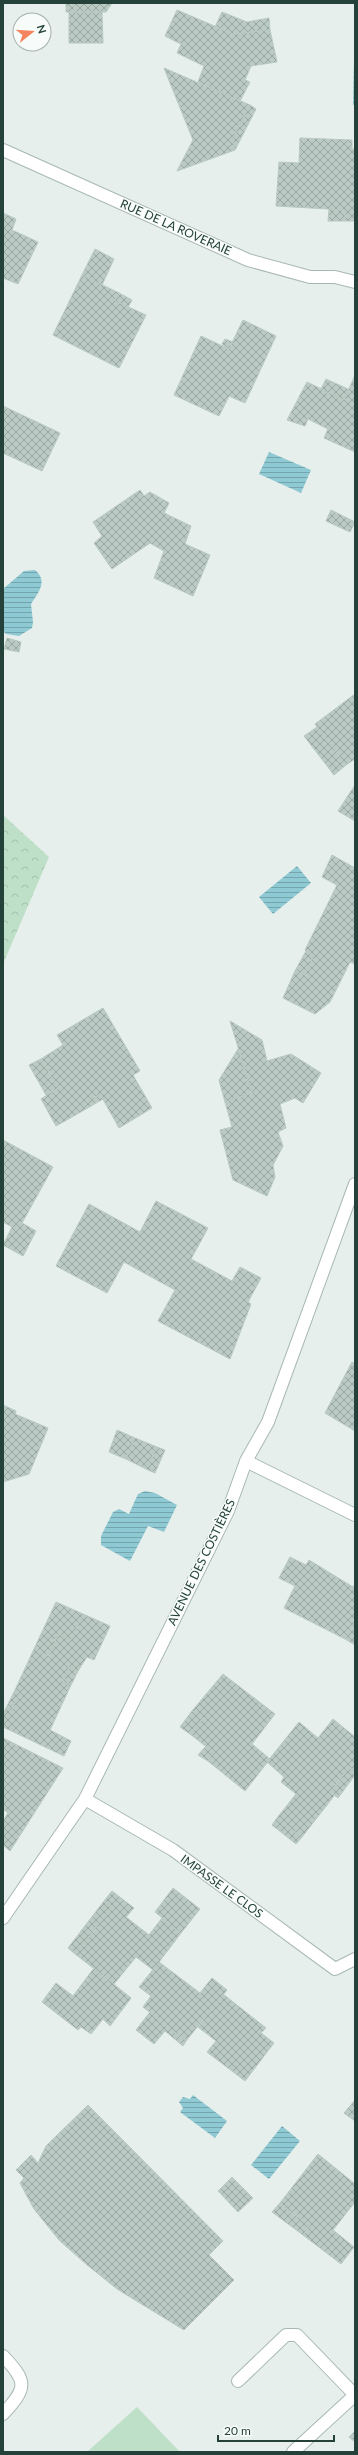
<svg xmlns="http://www.w3.org/2000/svg" width="358" height="2455" font-family="Lato,sans-serif">
<defs>
<pattern id="forest-crowns" width="20" height="18" patternUnits="userSpaceOnUse"><rect width="20" height="18" fill="#bfe0c8"/><path d="M2 6a3 3 0 1 1 6 0M12 15a3 3 0 1 1 6 0" fill="none" stroke="#a4c1ad"/></pattern>
<pattern id="water-rules" width="6" height="5" patternUnits="userSpaceOnUse"><rect width="6" height="5" fill="#8ec9d4"/><path d="M0 2.5h6" fill="none" stroke="#74a5ad"/></pattern>
<pattern id="building-cross-hatch" width="8" height="8" patternUnits="userSpaceOnUse"><rect width="8" height="8" fill="#bbcac4"/><path d="M0 0l8 8M0 8l8-8" fill="none" stroke="#98a6a0"/></pattern>
</defs>
<rect width="100%" height="100%" fill="#e6efeb"/>
<path fill="url(#forest-crowns)" d="M3,815L49,857L3,964Z"/>
<path fill="#bfe0c8" d="M137,2407L180,2452H87Z"/>
<path fill="url(#water-rules)" d="M354,59H355V105H353Z
M269,452L311,470L301,493L259,474Z
M35,570C48,581 39,592 31,604L33,622L32,628L19,636L6,634L3,631V589L24,571Z
M297,866L311,883L273,914L259,897Z
M145,1491L155,1493L177,1505L164,1532L148,1526L130,1561L101,1545V1536L113,1512L119,1509L129,1514L138,1494Z
M193,2095L227,2121L215,2138L180,2112L183,2108L179,2102L183,2097L190,2099Z
M282,2126L300,2141L269,2179L251,2165Z"/>
<path fill="url(#building-cross-hatch)" stroke="#b8c9c2" d="M66,3H74V12H66Z
M74,3H112L106,12H74Z
M177,10L233,34L270,30L277,62L251,66L245,80L250,82L240,101L198,82L204,66L177,53L181,44L165,36Z
M69,12H102L103,43H69Z
M222,12L247,22L269,18L270,30L233,34L215,27Z
M164,68L250,105L232,139L235,150L177,171L193,140Z
M250,105L256,109L235,150L232,139Z
M300,138L352,140V149H355V221H345V210L276,206L279,162L299,163Z
M329,209L345,210V221H328Z
M3,213L16,219L12,230L38,242L18,284L3,278Z
M95,249L114,259L102,285L82,275Z
M82,275L119,293L115,301L146,315L119,368L53,335Z
M119,293L132,300L128,307L115,301Z
M243,320L276,336L245,403L229,396L219,416L174,395L201,336L229,349Z
M225,339L233,342L229,349L222,344Z
M355,375V452L324,438L328,429L308,419L305,426L287,420L307,382L344,400Z
M326,379L348,389L344,400L321,389Z
M3,406L60,433L42,471L3,453Z
M140,490L144,496L150,492L169,503L164,513L191,526L185,544L210,555L193,596L154,578L164,551L150,543L112,569L94,543L102,536L93,522Z
M331,510L355,522L350,532L326,521Z
M7,638L21,642L19,652L4,649Z
M355,694V759L346,765L315,724Z
M317,727L346,765L334,775L304,736Z
M355,785V821L338,811Z
M332,855L355,868V964L350,962L330,1002L315,1014L283,998L295,971L305,975L314,955L305,950L337,885L322,877Z
M306,951L314,955L305,975L295,971Z
M103,1008L140,1071L133,1075L152,1108L119,1128L100,1094L83,1104L86,1109L56,1126L41,1099L58,1088L41,1059L63,1045L57,1035Z
M230,1021L262,1040L267,1061L291,1054L321,1073L303,1103L295,1098L280,1104L286,1128L278,1132L283,1146L273,1165L275,1177L267,1196L233,1180L220,1130L232,1127L225,1102L252,1093Z
M238,1049L252,1093L225,1102L219,1080Z
M41,1059L58,1088L46,1095L29,1065Z
M100,1094L103,1099L86,1109L83,1104Z
M3,1140L53,1167L22,1223L36,1231L23,1256L3,1245L12,1227L3,1222Z
M156,1201L208,1228L191,1259L232,1281L240,1267L261,1278L248,1302L251,1304L230,1359L158,1321L175,1290L124,1262L107,1293L56,1266L89,1204L140,1232Z
M352,1362L355,1364V1431L325,1413Z
M3,1405L16,1411L15,1414L48,1428L29,1474L3,1482Z
M117,1430L135,1438L126,1459L109,1452Z
M135,1438L157,1447L146,1469L126,1459Z
M157,1447L165,1450L155,1473L146,1469Z
M290,1557L306,1565L309,1560L353,1587L355,1584V1621L345,1639L284,1608L295,1586L279,1578Z
M56,1602L83,1614L71,1640L58,1634L49,1656L34,1649Z
M83,1614L110,1626L94,1660L87,1657L78,1671L69,1667L63,1682L71,1685L50,1730L71,1741L64,1756L3,1727V1714L6,1708L11,1711L20,1693L15,1690L34,1649L49,1656L58,1634L71,1640Z
M355,1621V1645L345,1639Z
M69,1667L78,1671L71,1685L63,1682Z
M223,1674L275,1714L252,1744L270,1759L245,1791L208,1761L213,1752L190,1734L202,1719L192,1711Z
M15,1690L20,1693L11,1711L6,1708Z
M192,1711L202,1719L190,1734L180,1727Z
M333,1719L355,1737V1768L354,1770L350,1767L330,1792L334,1796L302,1837L277,1818L296,1794L281,1782L284,1777L267,1762L299,1722L318,1738Z
M3,1738L63,1768L10,1851L3,1845V1821L8,1813L3,1809Z
M206,1746L213,1752L208,1761L198,1755Z
M350,1767L355,1771V1775L338,1798L330,1792Z
M277,1818L302,1837L296,1844L272,1825Z
M173,1888L200,1909L181,1933L155,1912Z
M112,1891L134,1908L126,1917L149,1935L162,1918L181,1933L153,1970L136,1957L114,1984L75,1954L112,1907L104,1901Z
M104,1901L112,1907L75,1954L68,1948Z
M159,1962L200,1993L212,1978L227,1990L186,2041L143,2007L151,1996L139,1987Z
M94,1968L131,1998L110,2026L103,2019L91,2034L81,2027L78,2030L42,2002L56,1983L73,1996Z
M223,1994L266,2028L261,2033L274,2043L245,2081L207,2052L216,2041L198,2027Z
M150,2012L186,2041L183,2046L165,2031L154,2044L136,2030Z
M355,2100V2121L344,2113Z
M88,2105L223,2241L209,2255L234,2280L184,2330L117,2289L86,2264L59,2240L34,2209L20,2183L24,2178L16,2170L31,2155L38,2163L46,2146Z
M318,2154L355,2184V2202L333,2230L354,2247L341,2264L303,2235L309,2226L280,2203Z
M232,2177L253,2198L238,2212L218,2191Z
M280,2203L309,2226L303,2235L272,2212Z
M355,2431V2442L349,2437Z"/>
<g fill="none" stroke-linecap="round" stroke-linejoin="round">
<g stroke="#a8b8b2" stroke-width="14">
<path id="minor" d="M3,150L248,260L310,277H335L355,282
M246,1461L355,1515
M85,1799L173,1850L335,1969L355,1959
M3,1918L85,1799L228,1511L246,1461L268,1422L355,1184
M3,2356C28,2382 27,2388 3,2414
M238,2381L286,2335H297L355,2395
M293,2452L355,2395"/>
</g>
<use href="#minor" stroke="#fff" stroke-width="12"/>
</g>
<g text-anchor="middle" dominant-baseline="central" stroke-width="3" stroke-linejoin="round" paint-order="stroke">
<g font-size="12" fill="#24423a" stroke="#f7fbf9">
<text transform="translate(176 227) rotate(24)">RUE DE LA ROVERAIE</text>
<text transform="translate(201 1562) rotate(-64)">AVENUE DES COSTIÈRES</text>
<text transform="translate(222 1886) rotate(36)">IMPASSE LE CLOS</text>
</g>
</g>
<rect width="358" height="2455" fill="none" stroke="#24423a" stroke-width="8"/>
<g transform="translate(32 32) rotate(73)"><circle r="19" fill="#f7fbf9" stroke="#a3b1ad"/>
<path d="M0-3L7 15L0 10L-7 15Z" fill="#f4845f"/>
<text y="-6" font-size="11" font-weight="bold" text-anchor="middle" fill="#24423a">N</text>
</g>
<path d="M218 2435v6h116v-6" fill="none" stroke="#24423a" stroke-width="2"/>
<text x="224" y="2435" font-size="12" fill="#24423a" stroke="#f7fbf9" stroke-width="3" paint-order="stroke">20 m</text>
</svg>
